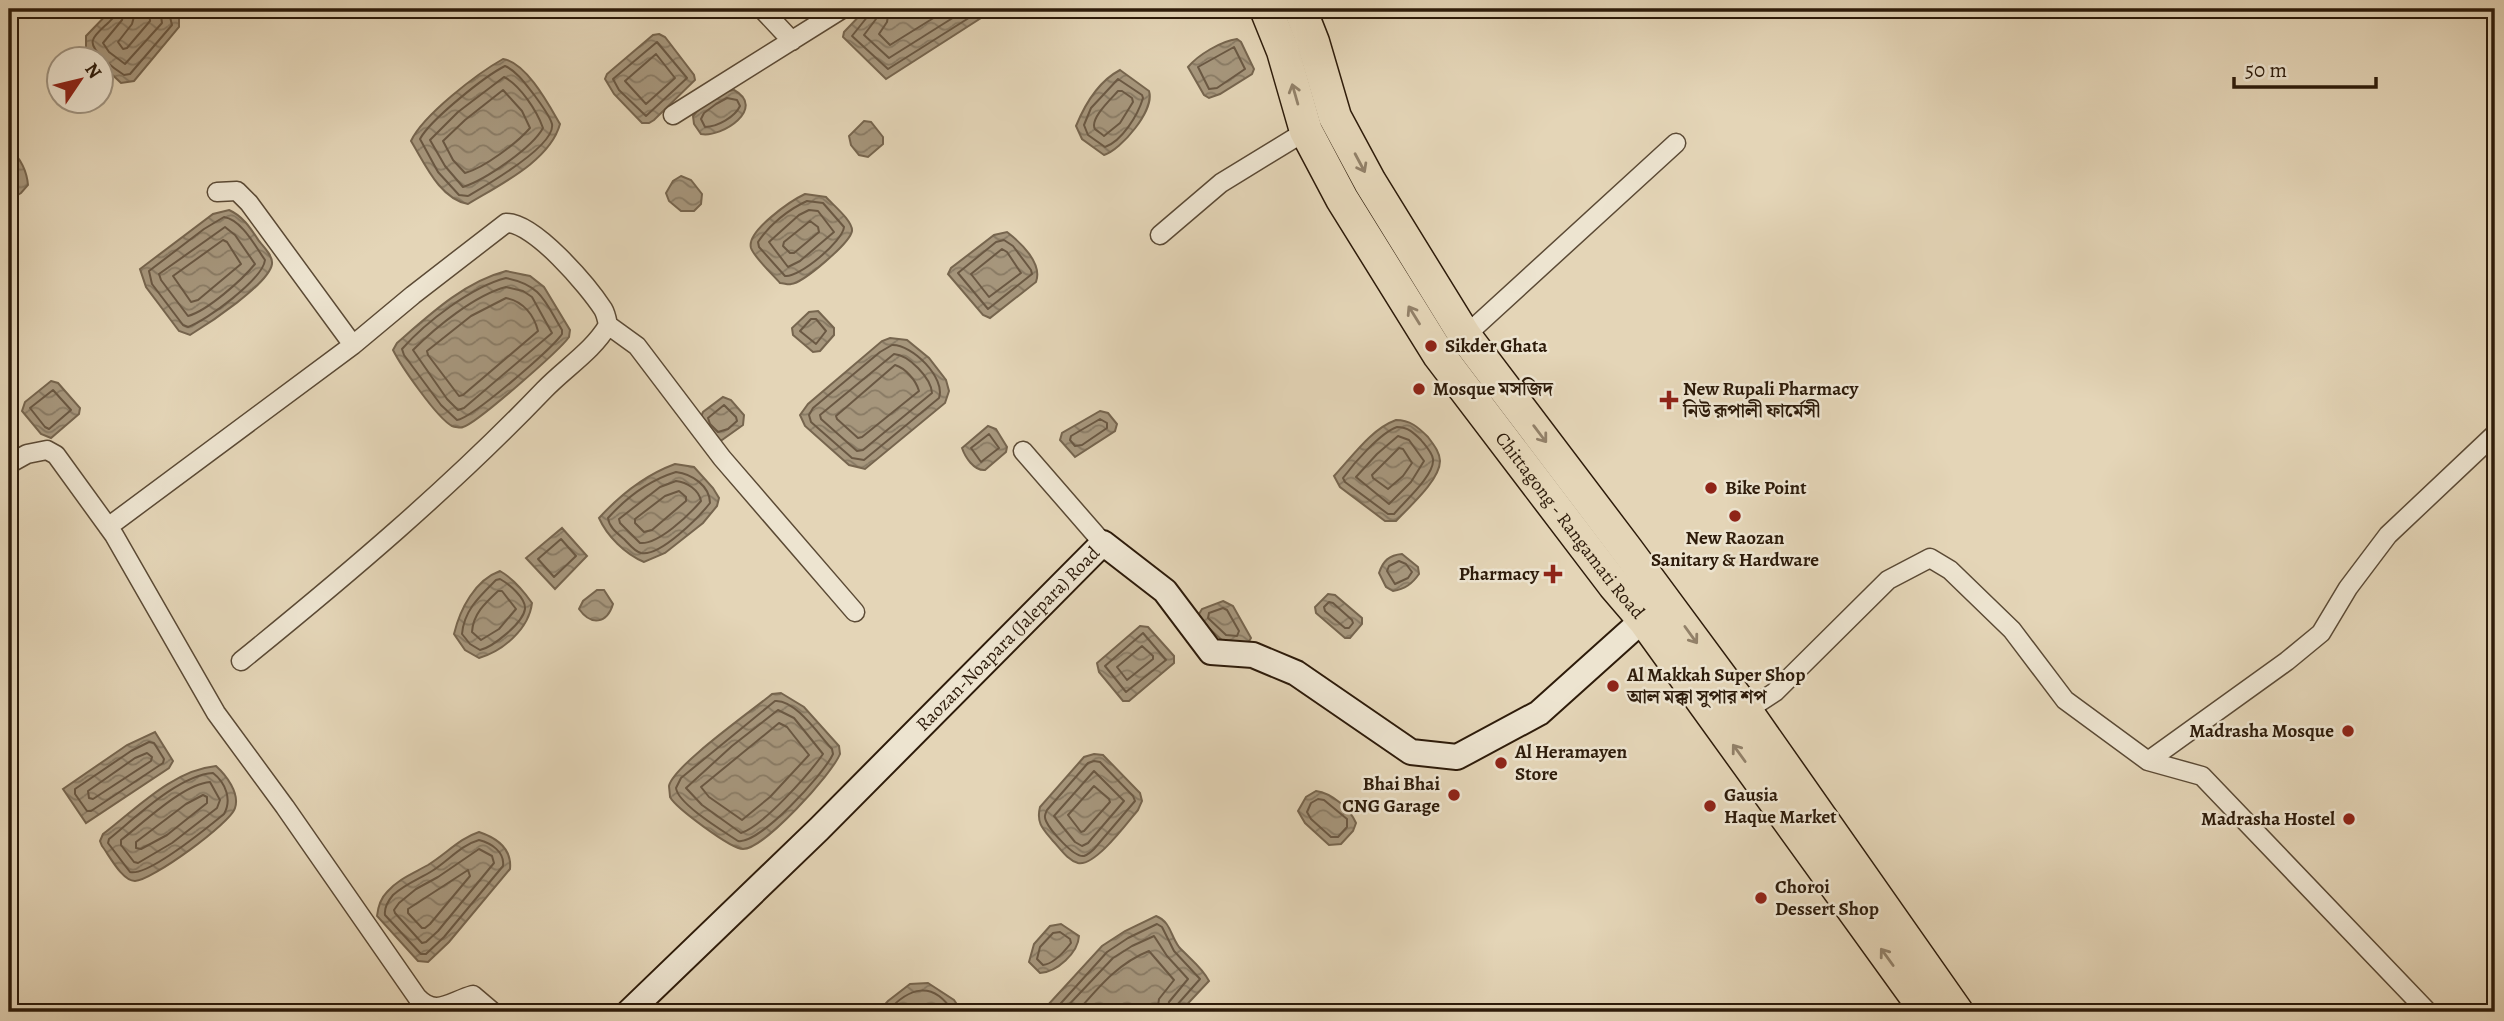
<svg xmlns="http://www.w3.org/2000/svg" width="2504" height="1021" font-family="Alegreya,'Noto Serif Bengali',serif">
<defs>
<pattern id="water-waves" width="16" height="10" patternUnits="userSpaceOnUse" patternTransform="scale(1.75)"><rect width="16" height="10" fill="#a6967c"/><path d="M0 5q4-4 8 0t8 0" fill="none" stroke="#887a64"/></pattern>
</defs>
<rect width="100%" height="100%" fill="#e4d5b7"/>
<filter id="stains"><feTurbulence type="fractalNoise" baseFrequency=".00286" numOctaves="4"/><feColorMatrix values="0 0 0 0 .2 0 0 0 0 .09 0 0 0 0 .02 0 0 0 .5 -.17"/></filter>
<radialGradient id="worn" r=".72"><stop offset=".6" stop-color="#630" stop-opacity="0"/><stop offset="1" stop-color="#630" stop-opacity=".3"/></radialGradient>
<path fill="url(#water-waves)" stroke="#76654e" stroke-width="2" d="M112,9H173L179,17V27L134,81L121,83L102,65V60L96,59L86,50V36Z
M866,9H995L886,79L843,37L844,32Z
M659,34L665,37L694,75L695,80L654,120L649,123H642L614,94L605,79L607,74L653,35Z
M1237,39L1241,42L1254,69L1252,74L1220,94L1209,98L1204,95L1188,67C1198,55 1221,41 1237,39Z
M503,59C526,62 549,105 560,124C550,161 499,185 468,204C440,199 425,164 411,141C423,115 478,73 503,59Z
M1120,70L1149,91C1155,110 1121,150 1104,155L1082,139L1076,126C1085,104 1099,81 1120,70Z
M734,90C767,108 722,138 701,134L694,124L693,116C703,104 719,92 734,90Z
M864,121L871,122L883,137V144L868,157L859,155L851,145L849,136Z
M9,151C21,156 27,173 28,185L21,193L9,200Z
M681,176L691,180L702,194L701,204L694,211H681L669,201L666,193L673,181Z
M805,194L826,197C833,205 853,221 852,231C850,243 803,283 791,284C788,285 784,283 780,283C773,275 754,257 751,248C746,231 792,200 805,194Z
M229,210C243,216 251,229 259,241C264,247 273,256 272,264C269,284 208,324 190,335L179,331L146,287L140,269L213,214Z
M1007,232C1020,242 1043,263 1036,282L990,318L983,315L948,274L951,268L994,235Z
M506,271L530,276L544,287L570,330L569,337C560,350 476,424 463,427C461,428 454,427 452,426C437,418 401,366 393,350L397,343C429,315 464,282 506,271Z
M818,311L834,328V335L820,351L813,352L793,335L792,328L809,312Z
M890,338L907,340L929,358L946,380L949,391L945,403L865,469L849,465L805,426L800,415L808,404L882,341Z
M51,381L58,383L80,408L79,414L51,438L41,434L22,411L25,402Z
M723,397L731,400L744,415L743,425L722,440L713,439L700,419L703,412Z
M1100,411L1108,413L1117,424L1115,431L1075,457L1060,440L1062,433Z
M1396,420C1410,420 1418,427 1428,437C1433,444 1440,452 1440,461C1440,480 1409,507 1396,521H1385L1340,487L1334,476C1352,457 1371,429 1396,420Z
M988,426L996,429L1007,447L1006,452L985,470C974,471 965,457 962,448Z
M675,464L694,467L713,488L719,498L717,506L703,523L665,553L644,562C625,554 607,536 599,518C621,494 645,475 675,464Z
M562,528L587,556L555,589L526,558Z
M1402,554L1418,567L1419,574C1412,584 1405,589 1393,591L1386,587L1379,573C1383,561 1389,555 1402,554Z
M500,571C514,579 523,590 532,603C529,629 503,651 479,658L465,650L454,634C460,609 475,580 500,571Z
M597,590H604L613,604C607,624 591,626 579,609L583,601Z
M1328,594L1335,595L1362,618V624L1350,638H1345L1316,613L1315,607Z
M1223,601L1233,606L1251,638L1248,643L1224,642L1200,620L1199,614L1202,609Z
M1140,626L1148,627L1174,656V663L1129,701H1123L1099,672L1097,663Z
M781,693L804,707L839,746L840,754C832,774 764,849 743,849C731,849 676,808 670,797C670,795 669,787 669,786C673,766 753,710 772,694Z
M155,732L173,761L169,768L86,823L63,789L127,745Z
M1094,754L1103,755L1140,793L1142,801L1138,810C1127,823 1095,867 1078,863C1067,860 1060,848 1053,841C1043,829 1036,823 1040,807L1084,757Z
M216,766C226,775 240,793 235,808C231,823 151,881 135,881C122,881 109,855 102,846L100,841L103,834C136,809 173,770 216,766Z
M1316,791C1332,793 1350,809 1356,823L1353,831L1341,844L1329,845L1305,823L1298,811L1306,797Z
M479,832C497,838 512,849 510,869L449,942L428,962L418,961L377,916C378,907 380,899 387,892C398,879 414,873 428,865C446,854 460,838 479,832Z
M1156,916C1171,922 1170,935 1179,947C1189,958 1202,967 1209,981L1180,1012H1046L1047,1006L1102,946L1125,931Z
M1061,924L1079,936C1078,953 1057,972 1040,973L1029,962L1034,944L1050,926Z
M928,983L954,1000L962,1012H878L888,1001L910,984Z"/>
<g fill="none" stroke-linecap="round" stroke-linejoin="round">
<path stroke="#6a5843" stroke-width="2" d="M116,9C116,16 113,18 108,23C104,27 95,34 93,40C89,50 116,70 124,75L130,74L172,25L168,9
M125,9L122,20L103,43L109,52L125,64L162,23L160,9
M136,9L132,24L118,42L123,49L127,48L150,21L149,9
M870,9L868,16L852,36L888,69L983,9
M879,9L876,19L864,35L889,58L967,9
M889,9L887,22L879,34L890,45L948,9
M657,42L687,78L646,116L619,90L613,79Z
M1234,47L1245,69L1217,88L1209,89L1198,67Z
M656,54L675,78L646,104L625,81Z
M505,66C517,71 527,86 535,96C540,103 550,116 552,124C556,146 485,186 468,196L459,195L438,172L420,139C430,120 485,76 505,66Z
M504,77C520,85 537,111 543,128C532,148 485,180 463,187L445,166L430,140L458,112Z
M1118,79L1142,95L1143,98C1138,115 1122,141 1105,147L1088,135L1084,125L1091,108Z
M503,90L522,111L530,128C517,143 484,168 465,173L453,160L443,141L465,120Z
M1118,91H1122L1132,98L1133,102L1120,123L1104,136C1103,135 1096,130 1095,129C1089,119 1112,98 1118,91Z
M727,98L737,100L740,106C735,117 717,127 705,127L701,119L704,113L716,104Z
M807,201L823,203L844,227C843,241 799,278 785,276L759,247L758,242C769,225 789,209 807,201Z
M809,210L818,211L834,232L800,261L788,267L769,242L799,215Z
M224,217C242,220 255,246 265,260C263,279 206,321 188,327L183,325L152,284L149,271L204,229Z
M810,221L818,227L819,232L794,253H790L783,246L784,242Z
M225,227L235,235L255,264C242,280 207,311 188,316L161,280L159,274Z
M223,240L227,242L241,264L198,300L191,302L173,276Z
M1004,240L1013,246L1031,270L1032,274L988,309L958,273L996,242Z
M1002,249L1007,252L1021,273L989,297L971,274Z
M506,278C542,285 545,302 562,330V334C553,348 471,419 457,420L441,405L404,355L402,349C426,322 471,287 506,278Z
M506,287L523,291L532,297L552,333L464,408L458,410L447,399L413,350C436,327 475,295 506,287Z
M506,298C523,301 534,315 538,331L463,395L459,396L428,355L427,351L471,316Z
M811,319H816L826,331L816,344L800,331Z
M892,345C912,344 946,378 939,398L864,460L852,458L811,422L809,415L813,408L880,352Z
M894,354C909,355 931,378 932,393L863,450L857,451L821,419L820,415Z
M895,365C905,368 916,380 919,391L862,437L858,438L837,419L836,416Z
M53,390L71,410L49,429L45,427L30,408Z
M724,405L736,417L737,421L728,429L718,432L710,424L708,418Z
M1100,419L1107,423V428L1082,445L1075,446L1070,440L1071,436Z
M1397,427C1408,427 1414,433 1421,440C1425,445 1432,452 1433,459C1435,475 1404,502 1394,514H1388L1345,482L1343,478C1354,463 1380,433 1397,427Z
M989,434L999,448L981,462L971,448Z
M1398,436L1409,440L1424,461L1411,482L1389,504L1356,477L1377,454Z
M1399,448L1403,449L1412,463L1403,476L1388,489L1373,478L1372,475Z
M676,472C692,474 710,486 710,503C699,517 660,557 641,553C634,551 629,544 624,539C617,533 609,527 608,518C626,498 650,480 676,472Z
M676,481C687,482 699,490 701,501C689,515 658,545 640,543L620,523L619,519L660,487Z
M679,491L686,497V501L652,530L644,532L635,523V519L665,496Z
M561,539L576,556L554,577L538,559Z
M1399,561L1406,564L1412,572L1408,578L1395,584L1387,571L1389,566Z
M500,579C509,584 526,598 525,609C523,623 493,647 480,650L470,644L462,634C464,610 480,596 496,580Z
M498,591H502L516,609L499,629L481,640L472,632C473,614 485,603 498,591Z
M1329,602L1333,603L1352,620L1353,623L1349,628H1345L1325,611L1324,607Z
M1223,608L1227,610L1239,631L1237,636L1226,635L1208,618L1209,613Z
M1143,633L1166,660L1126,692L1105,666Z
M1142,646L1153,656V659L1127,680L1117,667Z
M775,701C795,699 819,735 832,749L833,754C824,774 759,845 738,841C723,831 678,804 676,788L681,778Z
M778,710L794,718L823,754C809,774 763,826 741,833L702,805L686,788L732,746Z
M779,723L787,727L809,755L770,797L742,820L709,797L701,787Z
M149,742L154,743L164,759L163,763L91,811H87L75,794V789L131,751Z
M147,753L152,757L151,761L93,799L89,798L88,791L135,758Z
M1094,761L1100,762L1133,796L1135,801L1094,849C1092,851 1087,855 1084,856C1074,858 1050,830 1046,821C1044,816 1045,815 1047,810L1088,763Z
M1094,771L1124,801L1088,843L1082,846L1075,842L1054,816Z
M213,773C226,783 232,800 224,814C208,827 148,877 130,872L108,843L109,839C135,818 179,775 213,773Z
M210,782L220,800L217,808L172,843L138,863L134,862L121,845V840C142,824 183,784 210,782Z
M1094,786L1109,799L1110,802L1084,831L1081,832L1068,815Z
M203,795L207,797V803L167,835L141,849L136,848V842L186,804Z
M1318,799L1324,800L1347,819V827L1338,837H1331L1311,819L1307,812L1311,803Z
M479,840C491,843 505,852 503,866L444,937L426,954H421L385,915C384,908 388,901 393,895C405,884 419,879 432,871C448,861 461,845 479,840Z
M479,849L492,856L494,863L438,931L426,942L422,943L395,913L394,910L399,903L416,889L438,877Z
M468,870L470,876L430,924L425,928H422L408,913V909Z
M1060,932L1070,939L1071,943C1064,952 1054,964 1043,965L1037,959L1040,947L1053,933Z
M887,1012C909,987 933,980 953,1012
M1053,1012L1107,952L1128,938L1157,924L1162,927L1174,951L1200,979L1177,1005L1176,1012
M1062,1012L1113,958L1132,946L1154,936L1167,956L1188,979L1169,1002L1167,1012
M1077,1012C1098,988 1118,963 1149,951L1174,980L1159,999L1157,1012"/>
<g stroke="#5b4a35" stroke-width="21">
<path id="street" d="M762,9L792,41
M673,115L842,9
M217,192L237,191L249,203L353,345
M1160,235L1221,183L1306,131
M608,325L637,346L722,458L855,612
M1465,336L1676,143
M1023,451L1103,543
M9,464L27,454L47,450L56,455L114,535L216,713L285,807L417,997C436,1017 449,1002 473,995L493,1012
M108,527L353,345L413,295L506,223C534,222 588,286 603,309C606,314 607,320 608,325C593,351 565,368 544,390C450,488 347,575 241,661
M1746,711L1775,692L1888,580L1930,558L1950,570L2012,630L2065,700L2148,761L2202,776L2428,1012
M2148,761L2287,661L2321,633L2348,588L2388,535L2495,434"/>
</g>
<g stroke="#2d1b0a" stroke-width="28">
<g id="secondary">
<path id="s1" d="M629,1012L819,829L1103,543L1165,591L1211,652L1253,655L1296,673L1411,752L1457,757L1539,713L1657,607"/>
</g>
</g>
<g stroke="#2d1b0a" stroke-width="35">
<g id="highway">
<path id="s2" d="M1266,9L1283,51L1306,131L1342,199L1439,355L1614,585L1644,620L1927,1012"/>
<path d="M1300,9L1313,42L1335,117L1370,182L1465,336L1627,550L1746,711L1957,1012"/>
</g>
</g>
<use href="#street" stroke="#ede4d0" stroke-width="18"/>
<use href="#secondary" stroke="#ede4d0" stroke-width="24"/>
<use href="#highway" stroke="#e4d5b7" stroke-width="32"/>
</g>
<defs><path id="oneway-shaft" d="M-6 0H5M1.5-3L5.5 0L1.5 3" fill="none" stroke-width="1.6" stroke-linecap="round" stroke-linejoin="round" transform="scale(1.75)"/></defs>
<g stroke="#928169">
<use href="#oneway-shaft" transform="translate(1295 94) rotate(-106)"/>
<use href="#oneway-shaft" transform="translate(1360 163) rotate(62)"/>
<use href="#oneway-shaft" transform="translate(1414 315) rotate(-122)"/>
<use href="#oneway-shaft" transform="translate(1540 434) rotate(53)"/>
<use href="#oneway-shaft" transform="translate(1691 635) rotate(54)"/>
<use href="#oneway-shaft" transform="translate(1739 753) rotate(-126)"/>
<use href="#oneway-shaft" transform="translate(1887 957) rotate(-126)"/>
</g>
<g fill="#8f2418" stroke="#ede4d0" stroke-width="2.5">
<circle cx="1431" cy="346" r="7"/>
<circle cx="1419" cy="389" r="7"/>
<path d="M1665.5 389.5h7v7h7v7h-7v7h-7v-7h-7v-7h7z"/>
<circle cx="1711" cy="488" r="7"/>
<circle cx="1735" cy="516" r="7"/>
<path d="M1549.5 563.5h7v7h7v7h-7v7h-7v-7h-7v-7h7z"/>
<circle cx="1613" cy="686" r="7"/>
<circle cx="2348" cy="731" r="7"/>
<circle cx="1501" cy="763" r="7"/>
<circle cx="1454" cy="795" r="7"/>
<circle cx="1710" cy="806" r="7"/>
<circle cx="2349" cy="819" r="7"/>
<circle cx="1761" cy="898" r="7"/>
</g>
<g text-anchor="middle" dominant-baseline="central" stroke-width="5" stroke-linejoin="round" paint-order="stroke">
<g font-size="19" font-weight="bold" fill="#2d1b0a" stroke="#ede4d0" text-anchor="start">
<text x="1445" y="346">Sikder Ghata</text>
<text x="1433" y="389">Mosque মসজিদ</text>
<text x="1683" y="389">New Rupali Pharmacy<tspan x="1683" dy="22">নিউ রূপালী ফার্মেসী</tspan></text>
<text x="1725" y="488">Bike Point</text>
<text x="1735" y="538" text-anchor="middle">New Raozan<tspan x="1735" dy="22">Sanitary &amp; Hardware</tspan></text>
<text x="1539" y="574" text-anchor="end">Pharmacy</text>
<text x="1627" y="675">Al Makkah Super Shop<tspan x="1627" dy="22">আল মক্কা সুপার শপ</tspan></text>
<text x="2334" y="731" text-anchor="end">Madrasha Mosque</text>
<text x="1515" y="752">Al Heramayen<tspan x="1515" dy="22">Store</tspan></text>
<text x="1440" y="784" text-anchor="end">Bhai Bhai<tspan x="1440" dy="22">CNG Garage</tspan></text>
<text x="1724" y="795">Gausia<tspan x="1724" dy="22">Haque Market</tspan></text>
<text x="2335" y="819" text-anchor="end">Madrasha Hostel</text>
<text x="1775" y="887">Choroi<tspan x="1775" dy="22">Dessert Shop</tspan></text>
</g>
<g font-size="19" fill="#2d1b0a" stroke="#ede4d0">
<text stroke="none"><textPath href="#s2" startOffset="604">Chittagong - Rangamati Road</textPath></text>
<text stroke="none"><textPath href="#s1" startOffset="532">Raozan-Noapara (Jalepara) Road</textPath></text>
</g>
</g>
<rect width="2504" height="1021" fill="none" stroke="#e4d5b7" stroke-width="35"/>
<rect x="10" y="10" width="2483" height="1000" fill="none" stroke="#2d1b0a" stroke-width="3.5"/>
<rect x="18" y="18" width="2469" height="986" fill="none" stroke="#2d1b0a" stroke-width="2"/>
<g transform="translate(80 80) rotate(55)"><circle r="33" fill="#ede4d0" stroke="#a09481" stroke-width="2"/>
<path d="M0-5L12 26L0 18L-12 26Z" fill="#8f2418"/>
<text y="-10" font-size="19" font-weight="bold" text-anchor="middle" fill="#2d1b0a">N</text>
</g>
<path d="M2234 77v10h142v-10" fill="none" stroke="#2d1b0a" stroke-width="3.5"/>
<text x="2245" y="77" font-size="21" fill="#2d1b0a" stroke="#ede4d0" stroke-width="5" paint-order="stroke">50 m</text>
<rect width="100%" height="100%" filter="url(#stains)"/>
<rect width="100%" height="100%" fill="url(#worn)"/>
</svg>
